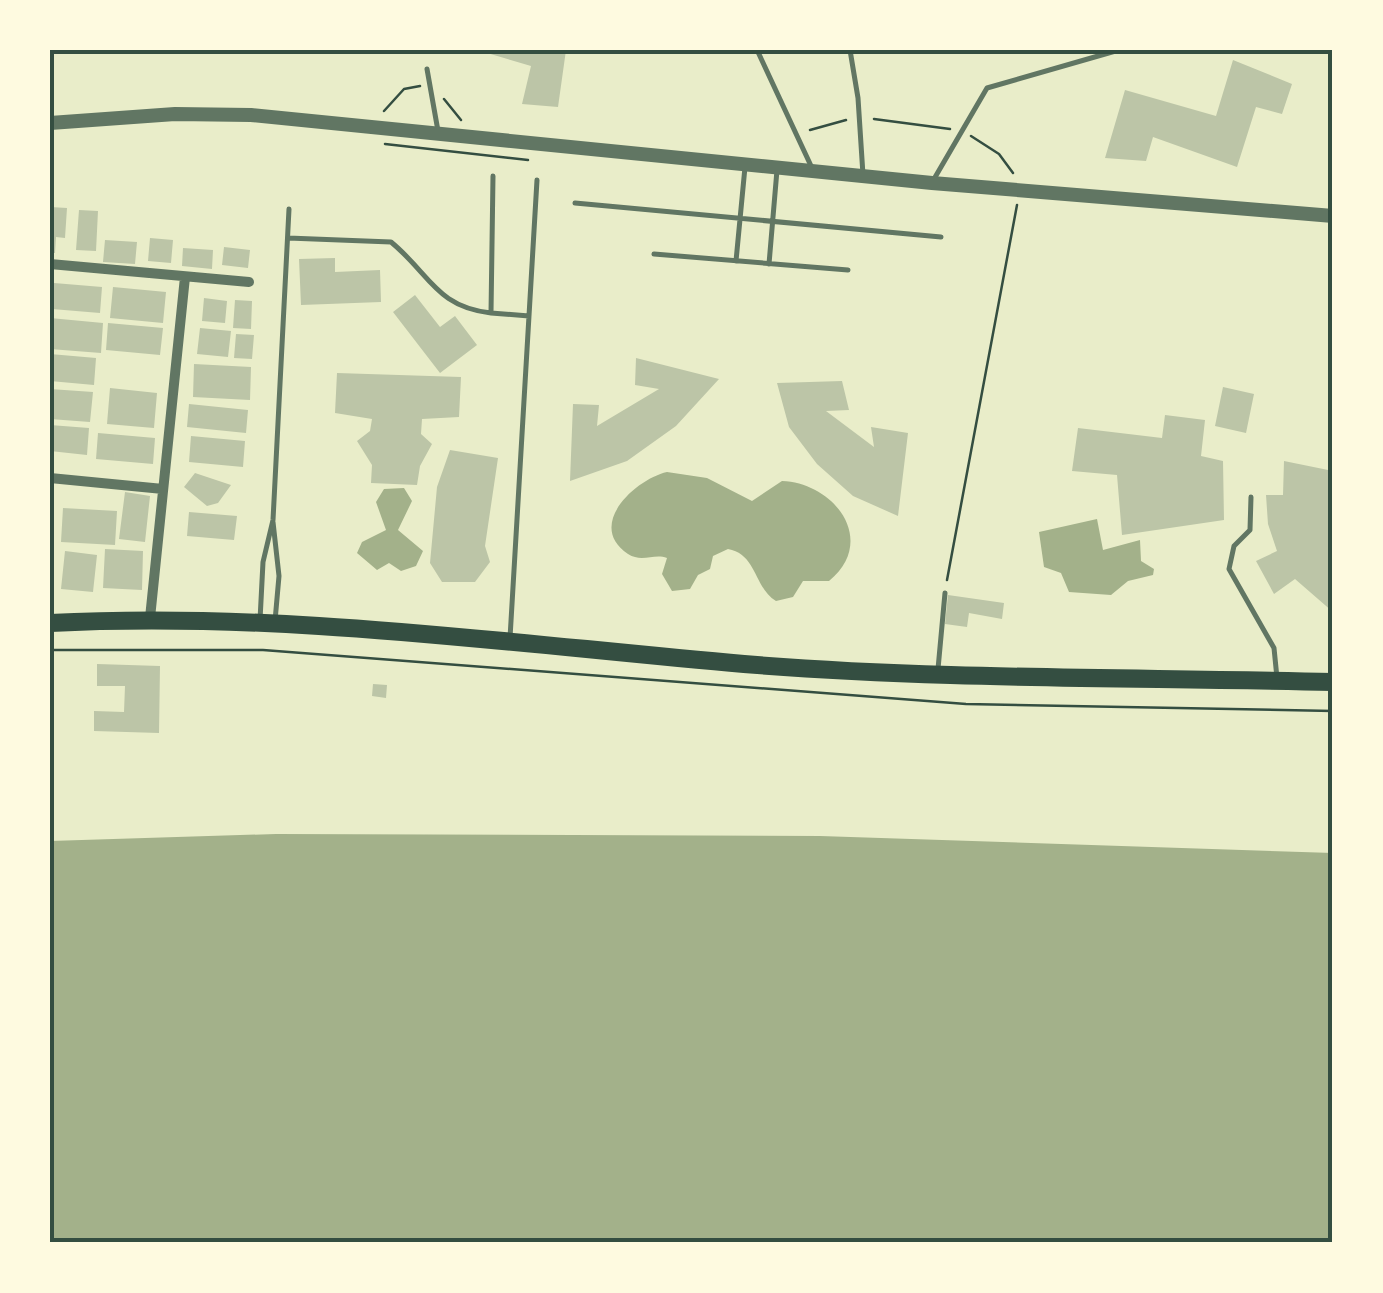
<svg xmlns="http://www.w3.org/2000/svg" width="1383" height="1293" font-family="'Source Sans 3',sans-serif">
<rect width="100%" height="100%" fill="#e9edc9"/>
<path fill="#a3b18a" d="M667,472L707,478L752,501L782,481C835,483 878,541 829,581H803L793,597L776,601C754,588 757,554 728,549L713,556L710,569L698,575L690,589L672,591L662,574L667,558C654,553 642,563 628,554C585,525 636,479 667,472Z
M404,488L412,501L398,530L423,551L416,566L401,571L389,563L377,570L357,553L362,542L386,530L376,502L384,489Z
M1097,519L1103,550L1140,540L1141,561L1154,569L1153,575L1128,581L1111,595L1069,592L1061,573L1044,567L1039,532Z
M276,834L820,836L1333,853V1243H50V841Z"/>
<path fill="#bcc5a7" d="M477,50H566L558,107L522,104L531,66Z
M1233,60L1292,84L1282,114L1256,107L1237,167L1153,137L1146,161L1105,158L1125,90L1216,116Z
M50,207L67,208L65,238L56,237L55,253H50Z
M79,210L98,211L96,251L76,250Z
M150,238L173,240L171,263L148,261Z
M105,240L137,242L135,264L103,262Z
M224,247L250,250L248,268L222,265Z
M183,248L213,250L212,269L182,266Z
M335,258V272L380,270L381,302L301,305L299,259Z
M54,283L102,287L100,313L52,309Z
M113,287L166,292L163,323L110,318Z
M415,295L440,327L455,316L477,345L440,373L393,312Z
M204,298L227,301L225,323L202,321Z
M235,300L252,301L251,329L233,328Z
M50,318L103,323L101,353L50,349Z
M108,323L163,328L160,355L106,350Z
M200,328L231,331L228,357L197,354Z
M236,334L254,335L252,359L234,358Z
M50,354L96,358L94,385L50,381Z
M636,358L719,379L676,426L627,461L570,481L573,404L599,405L597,426L659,389L635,385Z
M194,364L251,367L250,400L193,397Z
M337,373L461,377L459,417L422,419L421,434L432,444L420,466L417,485L371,483L372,465L357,441L370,431L372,419L335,413Z
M842,381L849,410L826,411L874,447L871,427L908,433L898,516L853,496L817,464L789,427L777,383Z
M1223,387L1254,394L1246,433L1215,426Z
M110,388L157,393L154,428L107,424Z
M50,389L93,392L90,422L50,419Z
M189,404L248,410L246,433L187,427Z
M1165,415L1205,420L1201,456L1223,461L1224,520L1122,535L1117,475L1072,471L1078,428L1162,438Z
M50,425L89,428L87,455L50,451Z
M98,433L155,438L153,464L96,459Z
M191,436L245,441L243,467L189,462Z
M450,450L498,458L485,546L490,562L475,582H442L430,563L437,487Z
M1284,461L1333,471V612L1295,579L1274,594L1256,561L1277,551L1268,524L1266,495H1283Z
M195,473L231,485L218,503L207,506L184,487Z
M125,492L150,496L145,542L119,539Z
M63,508L117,511L115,545L61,542Z
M189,512L237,516L234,540L187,536Z
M105,549L143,551L142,590L103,588Z
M65,551L97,555L93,592L61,589Z
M948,595L1004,603L1002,619L969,613L967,627L945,624Z
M97,664L160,666L159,733L94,731V711L124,712L125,686H97Z
M373,684L387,685L386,698L372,696Z"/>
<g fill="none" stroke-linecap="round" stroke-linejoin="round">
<path stroke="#344e41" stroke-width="2.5" d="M444,99L461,120
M384,111L404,89L420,86
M874,119L950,129
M810,130L846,120
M971,136L999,154L1013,173
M385,144L528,160
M947,580L1017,205
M50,650H263L966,704L1333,711"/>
<path stroke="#617663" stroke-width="5" d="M850,50L858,98L863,175
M758,52L812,168
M427,69L438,131
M493,176L491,313L529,316
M934,179L987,88L1119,50
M575,203L941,237
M288,238L391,242C430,274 436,307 491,313
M654,254L848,270
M736,261L745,167
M769,264L777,170
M1251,497L1250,530L1234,546L1229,569L1274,648L1277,678
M273,522L279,576L275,621
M260,620L263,562L273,520L289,209
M510,638L537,180
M938,669L945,593"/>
<path stroke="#617663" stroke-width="10" d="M50,264L249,282
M50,478L163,489
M150,618L185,277"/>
<path stroke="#617663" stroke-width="14" d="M50,123L175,114L251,115L932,183L1333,216"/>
<path stroke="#344e41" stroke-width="18" d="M50,623C283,611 512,644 744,664C939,680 1137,677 1333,682"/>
</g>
<rect width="1383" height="1293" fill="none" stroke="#fefae0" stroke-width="105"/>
<rect x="52" y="52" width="1278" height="1188" fill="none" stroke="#344e41" stroke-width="4"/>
</svg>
